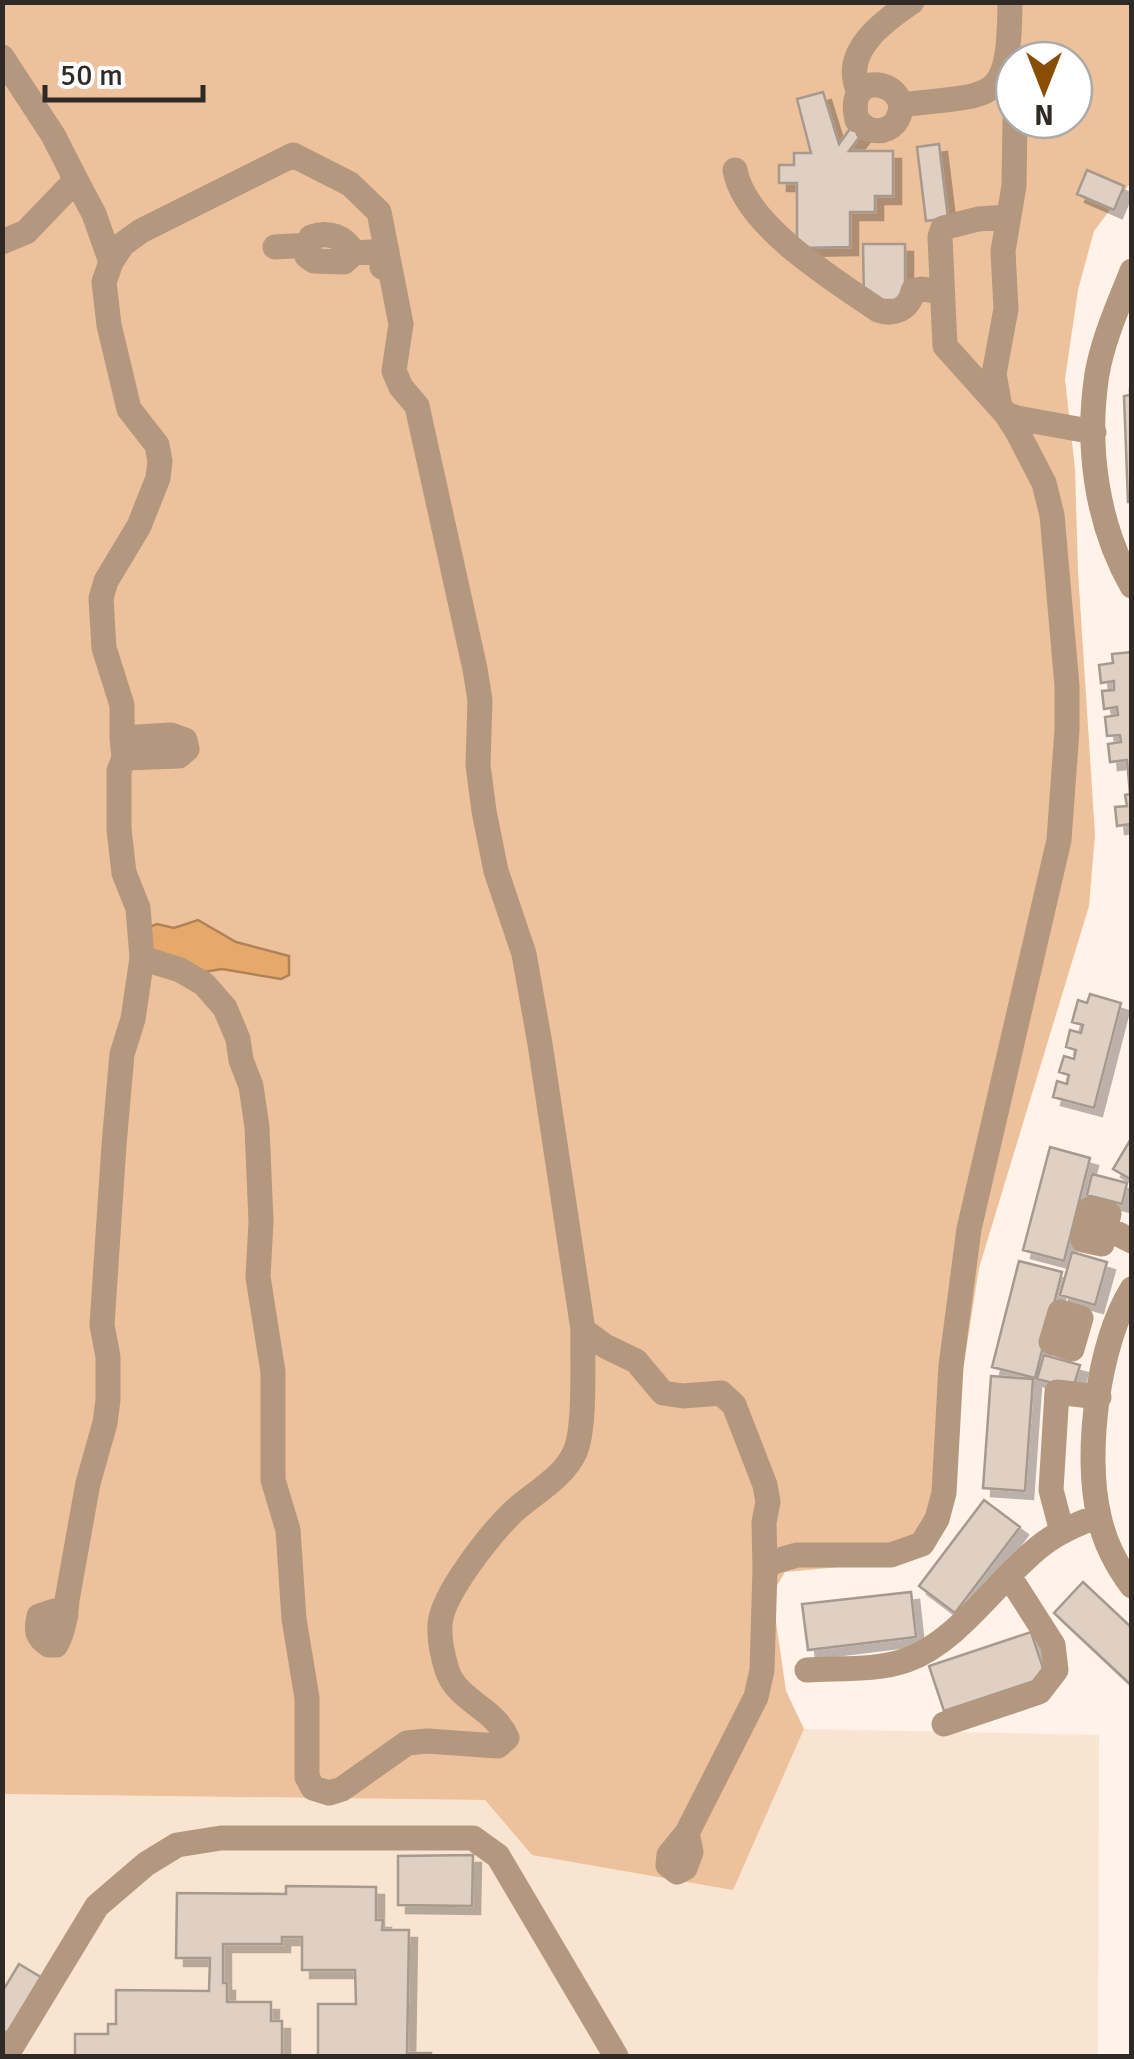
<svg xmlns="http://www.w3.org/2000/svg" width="1134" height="2059" font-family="Signika,sans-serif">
<defs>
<filter id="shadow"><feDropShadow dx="8" dy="8" stdDeviation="0" flood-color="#0004"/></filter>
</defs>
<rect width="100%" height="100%" fill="#fff2e8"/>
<path fill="#f9e4d1" d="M804,1729L1099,1735L1098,2056H3V1794L485,1800L532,1855L732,1889Z"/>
<path fill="#ecc19b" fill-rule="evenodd" d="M3,3H1131V182L1094,231L1078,290L1065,379L1075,469L1078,571L1095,835L1089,906L979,1268L937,1537L883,1563L785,1572L772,1594L786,1691L804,1729L733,1890L532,1855L485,1800L3,1794ZM1014,60H1074V120H1014Z"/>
<path fill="#e7a86c" stroke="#b08257" stroke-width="2.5" d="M198,920L236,942L289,956V975L281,979L222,969L204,972L150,957L149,927L157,924L174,928Z"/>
<path fill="#dfd0c3" stroke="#a7998d" stroke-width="2.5" filter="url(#shadow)" d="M823,92L839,144L863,111L873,119L849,151H893V196H875V212H850V247L797,248V183H779V165H794V153H811L797,99Z
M939,144L948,218L926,221L917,147Z
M1087,170L1124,186L1114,210L1077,194Z
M863,244H905V300H864Z
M1130,389H1132V502H1128L1124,396L1130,395Z
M1132,652V828L1131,824L1117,826L1115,807L1127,806L1125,795L1130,794L1127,760L1110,762L1108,744L1121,742L1120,735L1107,736L1105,717L1118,715L1117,707L1104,709L1102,691L1114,690V681L1101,683L1099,665L1113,663L1112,654Z
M1090,994L1121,1003L1094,1108L1053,1097L1057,1081L1067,1084L1069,1075L1059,1072L1064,1056L1074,1059L1076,1050L1066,1047L1070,1030L1081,1033L1083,1025L1072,1022L1078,1000L1087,1003Z
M1132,1137V1180L1113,1169Z
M1050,1147L1090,1158L1064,1261L1023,1250Z
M1092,1174L1127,1183L1122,1204L1087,1195Z
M1072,1252L1107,1262L1095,1305L1060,1295Z
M1019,1261L1062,1272L1035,1378L992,1367Z
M1044,1355L1080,1365L1073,1388L1037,1379Z
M991,1376L1033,1379L1025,1491L983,1488Z
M984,1500L1020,1527L955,1613L919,1586Z
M1083,1582L1132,1628V1686L1054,1613Z
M911,1592L916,1637L808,1650L802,1604Z
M1031,1632L1046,1677L944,1711L929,1666Z
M473,1855L472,1906L398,1905V1856Z
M286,1886L376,1887V1920H383L382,1930H409L407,2053H431V2056H318V2004H356L355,1970H302V1937H282V1944H223V1983H227V2002H271V2021H282V2056H75V2034H108V2024H116V1990L209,1991L210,1958H176L177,1893L286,1894Z
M19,1964L44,1979L11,2035L2,2030V1992Z"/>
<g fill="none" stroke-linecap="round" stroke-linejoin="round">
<path stroke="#b3977e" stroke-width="25" d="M2,57L53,135L76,180
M859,92C840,52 884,21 912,2
M901,105C995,93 1009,107 1010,2
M857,120C843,61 922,86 895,123C887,132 877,132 867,129
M1015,120L1014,186L1003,251L1006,309L994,374L1000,407L1006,414L1017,418L1094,432
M735,170C745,226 833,279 878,310C894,316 909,309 913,291L922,289L941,292
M2,242L26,232L76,180L94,214L111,262
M275,247L309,245
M354,253L344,262L314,261L307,256L311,237C329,231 344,236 354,253L387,251L382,267
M1132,271C1119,304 1103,339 1097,374C1086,445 1096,523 1132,586
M122,738V705L104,648L101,598L106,581L139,526L158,478L160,461L157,445L129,409L109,325L104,282L111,262L123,244L141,231L293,155L350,184L379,212L401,324L394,371L401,387L417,406L475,669L480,700L478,765L484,811L496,871L524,954L540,1044L583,1330L605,1346L636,1361L663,1393L683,1396L721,1393L734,1405L765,1485L768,1502L764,1522L765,1569
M124,758L122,738L171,735L185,740L187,749L179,756L124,758L119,771V829L124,873L138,908L142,958L180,970L204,984L225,1008L238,1039L241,1060L251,1086L257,1127L261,1222L258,1277L273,1372V1480L288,1530L294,1619L307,1698V1777L313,1788L329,1793L342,1789L407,1743L427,1741L498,1746L507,1738C495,1708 457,1701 447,1670C443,1657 439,1639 440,1625C441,1595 492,1532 514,1511C534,1493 564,1477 575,1452C586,1427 582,1359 583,1330
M1090,1209L1109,1214L1102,1244L1083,1240Z
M1106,1228L1132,1241
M1132,1289C1098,1344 1084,1454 1099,1516C1104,1541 1117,1566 1132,1586
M1060,1312L1081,1318L1072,1349L1051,1342Z
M1062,1532L1051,1490L1057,1392L1099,1397
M66,1615L54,1611L39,1616C36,1630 36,1637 49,1645H56C64,1631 66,1616 67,1600L88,1483L105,1423L108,1400V1357L102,1325L114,1145L122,1054L133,1019L142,958
M807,1670C838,1668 877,1671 907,1660C960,1641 999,1577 1043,1544C1060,1531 1079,1523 1099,1516
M944,1724L1039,1692L1056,1670L1053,1645L1009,1576
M687,1833L691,1852L685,1868L677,1872L668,1865L669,1855L687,1833L756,1697L762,1670L765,1569L773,1562L797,1555H891L922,1544L937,1519L944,1493L951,1366L969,1229L1059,840L1067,730V686L1052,515L1044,483L1017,431L1006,414L945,346L940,237L943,228L978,219L1007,217
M6,2056L97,1906L146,1864L177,1845L221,1838H473L498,1856L616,2056"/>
</g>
<rect width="1134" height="2059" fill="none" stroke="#2f2a25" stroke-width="10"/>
<g transform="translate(1044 90) rotate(180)"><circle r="48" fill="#ffffff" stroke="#acaaa8" stroke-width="2.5"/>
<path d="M0-8L18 38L0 25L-18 38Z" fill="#884e04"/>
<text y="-15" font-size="28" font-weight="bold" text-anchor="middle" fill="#2f2a25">N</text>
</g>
<path d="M45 85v15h158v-15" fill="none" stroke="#2f2a25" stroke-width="5"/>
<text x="60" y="85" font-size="30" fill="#2f2a25" stroke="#ffffff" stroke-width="8" paint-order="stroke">50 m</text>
</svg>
